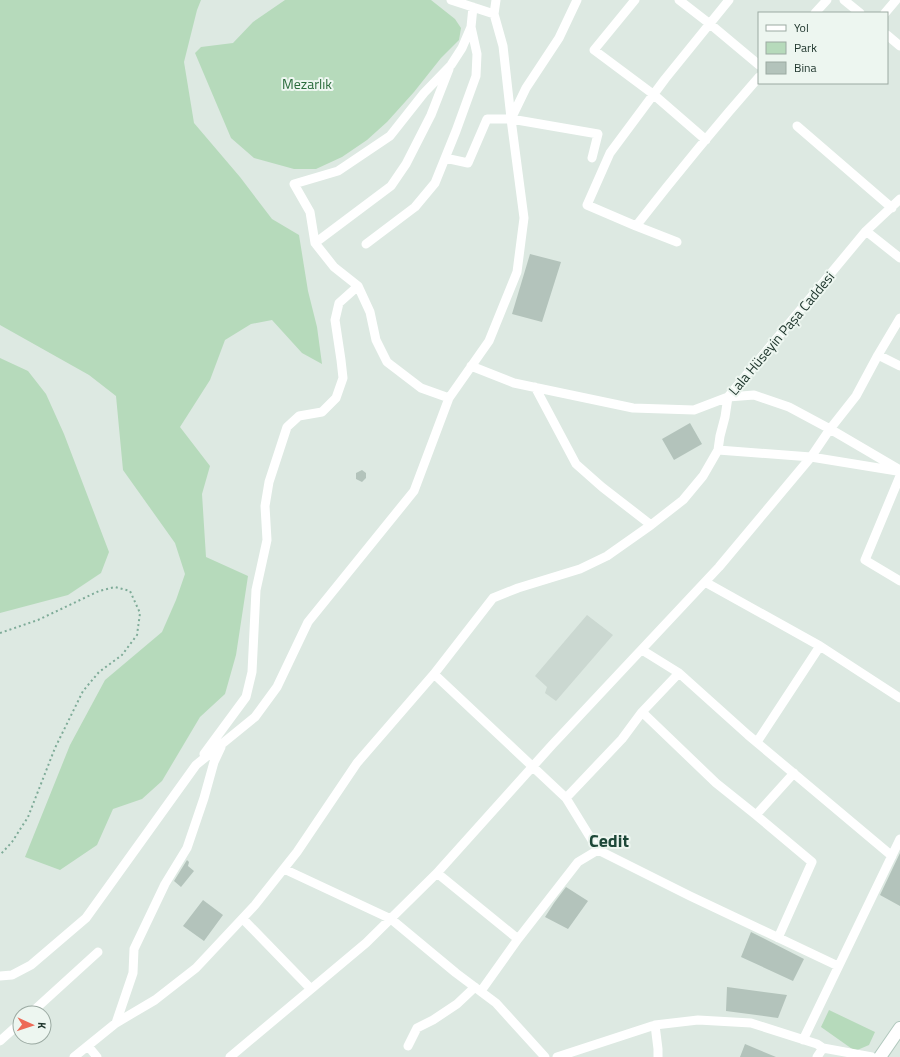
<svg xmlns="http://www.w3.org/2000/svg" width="900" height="1057" font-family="'Titillium Web',sans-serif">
<rect width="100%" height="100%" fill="#dde9e2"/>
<path fill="#cbd8d1" d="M587,615L613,635L556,701L545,693L547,687L535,676Z"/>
<path fill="#b6dabb" d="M0,0H201L197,10L184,62L194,123L240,177L272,219L299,235L308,291L317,327L322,364L302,353L272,320L251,324L225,340L210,380L180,427L210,466L202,494L206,557L248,576L236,655L225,694L200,717L162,781L142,799L113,809L97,845L60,870L25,857L70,745L105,680L162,632L176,600L185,574L175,543L123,470L116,396L89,375L0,325Z
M285,0H431L455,19L461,28L459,40L441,58L414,92L387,122L367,140L342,157L316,169H294L254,158L231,138L195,53L201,47L233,43L253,22Z
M0,358L28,371L46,394L64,434L109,552L101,573L68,595L0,613Z
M829,1010L875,1032L869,1045L855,1051L821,1027Z"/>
<path fill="#b3c3bb" d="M530,254L561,262L542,322L512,314Z
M690,423L702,444L674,460L662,439Z
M362,470L366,473V478L362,482L356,479V473Z
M900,853V906L880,895Z
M187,860L189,862L188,866L194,871L181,887L174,881Z
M566,887L588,901L568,929L545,917L554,903Z
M203,900L223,915L204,941L183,926Z
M751,932L804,959L793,981L741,957Z
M727,987L787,995L778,1018L726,1011Z
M745,1044L776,1057H740Z"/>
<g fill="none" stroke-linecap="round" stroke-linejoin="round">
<g stroke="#b1c8bd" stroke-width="14">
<path id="secondary" d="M880,1057L900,1028"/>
</g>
<path stroke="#7eab98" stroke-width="2" stroke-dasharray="2 3" stroke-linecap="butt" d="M0,633L38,620L99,591L115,587L130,591L140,613L137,635L122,655L99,672L83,691L55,748L28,817L12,842L0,855"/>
<path stroke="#fff" stroke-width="9" d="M451,0L494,14L503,46L511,118
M635,0L594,50L653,94L706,140
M679,0L710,24L759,65
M844,0L860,13
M815,13L827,0
M885,13L896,0
M494,14L496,0
M887,35L900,46
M797,126L892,208
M445,158L468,163L487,119H511L598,134L592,158
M636,226C675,176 716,126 759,77
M866,231L900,258
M677,242L636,226L587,205L610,153L665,79L729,0
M315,243L391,186L406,164L431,115L449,69
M366,244L415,207L435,183L456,131L476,76L477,54L471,27
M878,355L900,366
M471,366L514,383L633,408L694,410L728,397L866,231L900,199
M535,387L576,464L602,487L651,525
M449,398L421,388L387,362L376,340L370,312L358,286L334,267L315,243L310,212L294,184L338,171L390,136L424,93L451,65L462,48L471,27L473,7
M718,450L811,457L897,471
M900,476L865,560L900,581
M705,582L820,646L900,698
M642,650L679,673L748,735L892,856
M434,674L566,798L598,850L690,896L838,966
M642,712L716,783L756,815L812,862L778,938
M757,742L820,646
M204,754L246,697L252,672L256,590L267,540L265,506L269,482L287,427L299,416L322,412L336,398L343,378L341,360L335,320L339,303L358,286
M566,798L622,739L642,712L679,673
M756,815L794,773
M284,869L391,919L456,973L496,1003L545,1057
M437,873L518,939
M243,919L311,989
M0,976L12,975L31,965L86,918L196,765L255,717L277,687L308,622L414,491L449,398L489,341L517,272L524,218L511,119L526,88L559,38L577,0
M481,991L518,939L578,862L598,850
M31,1013L98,952
M116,1023L133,973L134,949L165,884L187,848L204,798L214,762L221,747
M655,1025L658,1049V1057
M803,1040L900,839
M0,1041L20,1023
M88,1046L97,1057
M408,1046L417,1028L433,1020L457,1004L475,987
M74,1057L116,1023L155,1000L196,968L255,905L297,852L357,763L434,674L493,598L518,588L580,569L607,556L651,525L683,500L703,476L718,450L720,436L725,417L728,397L754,395L789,407L830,429L900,470
M230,1057L366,943L437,873L552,745L719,567L811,457L830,429L856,396L878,355L900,318
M557,1057L655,1025L698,1020L751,1023L817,1044L823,1048L872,1057
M817,1057L823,1048"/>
<use href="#secondary" stroke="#fff" stroke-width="12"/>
</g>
<g text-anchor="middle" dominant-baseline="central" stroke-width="4" stroke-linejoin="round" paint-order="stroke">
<g font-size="14" fill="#2b6c3d" stroke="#edf6f0">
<text x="307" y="83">Mezarlık</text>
</g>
<g font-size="14" fill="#20372e" stroke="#edf6f0">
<text transform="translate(781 333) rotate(-50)">Lala Hüseyin Paşa Caddesi</text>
</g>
<g font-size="18" font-weight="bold" fill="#1d4838" stroke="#edf6f0">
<text x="609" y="840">Cedit</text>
</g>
</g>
<rect x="758" y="12" width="130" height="72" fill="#edf6f0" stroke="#9baaa2"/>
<rect x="766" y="25" width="20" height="6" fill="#ffffff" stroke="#9baaa2"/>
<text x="794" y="32" font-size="12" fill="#20372e">Yol</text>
<rect x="766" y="42" width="20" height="12" fill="#b6dabb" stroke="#9baaa2"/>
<text x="794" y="52" font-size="12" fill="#20372e">Park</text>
<rect x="766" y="62" width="20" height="12" fill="#b3c3bb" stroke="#9baaa2"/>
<text x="794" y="72" font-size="12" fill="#20372e">Bina</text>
<g transform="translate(32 1025) rotate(93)"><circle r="19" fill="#edf6f0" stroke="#9baaa2"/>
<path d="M0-3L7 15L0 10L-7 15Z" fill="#ed6a57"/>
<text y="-6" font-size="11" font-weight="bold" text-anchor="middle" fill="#20372e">K</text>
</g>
</svg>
